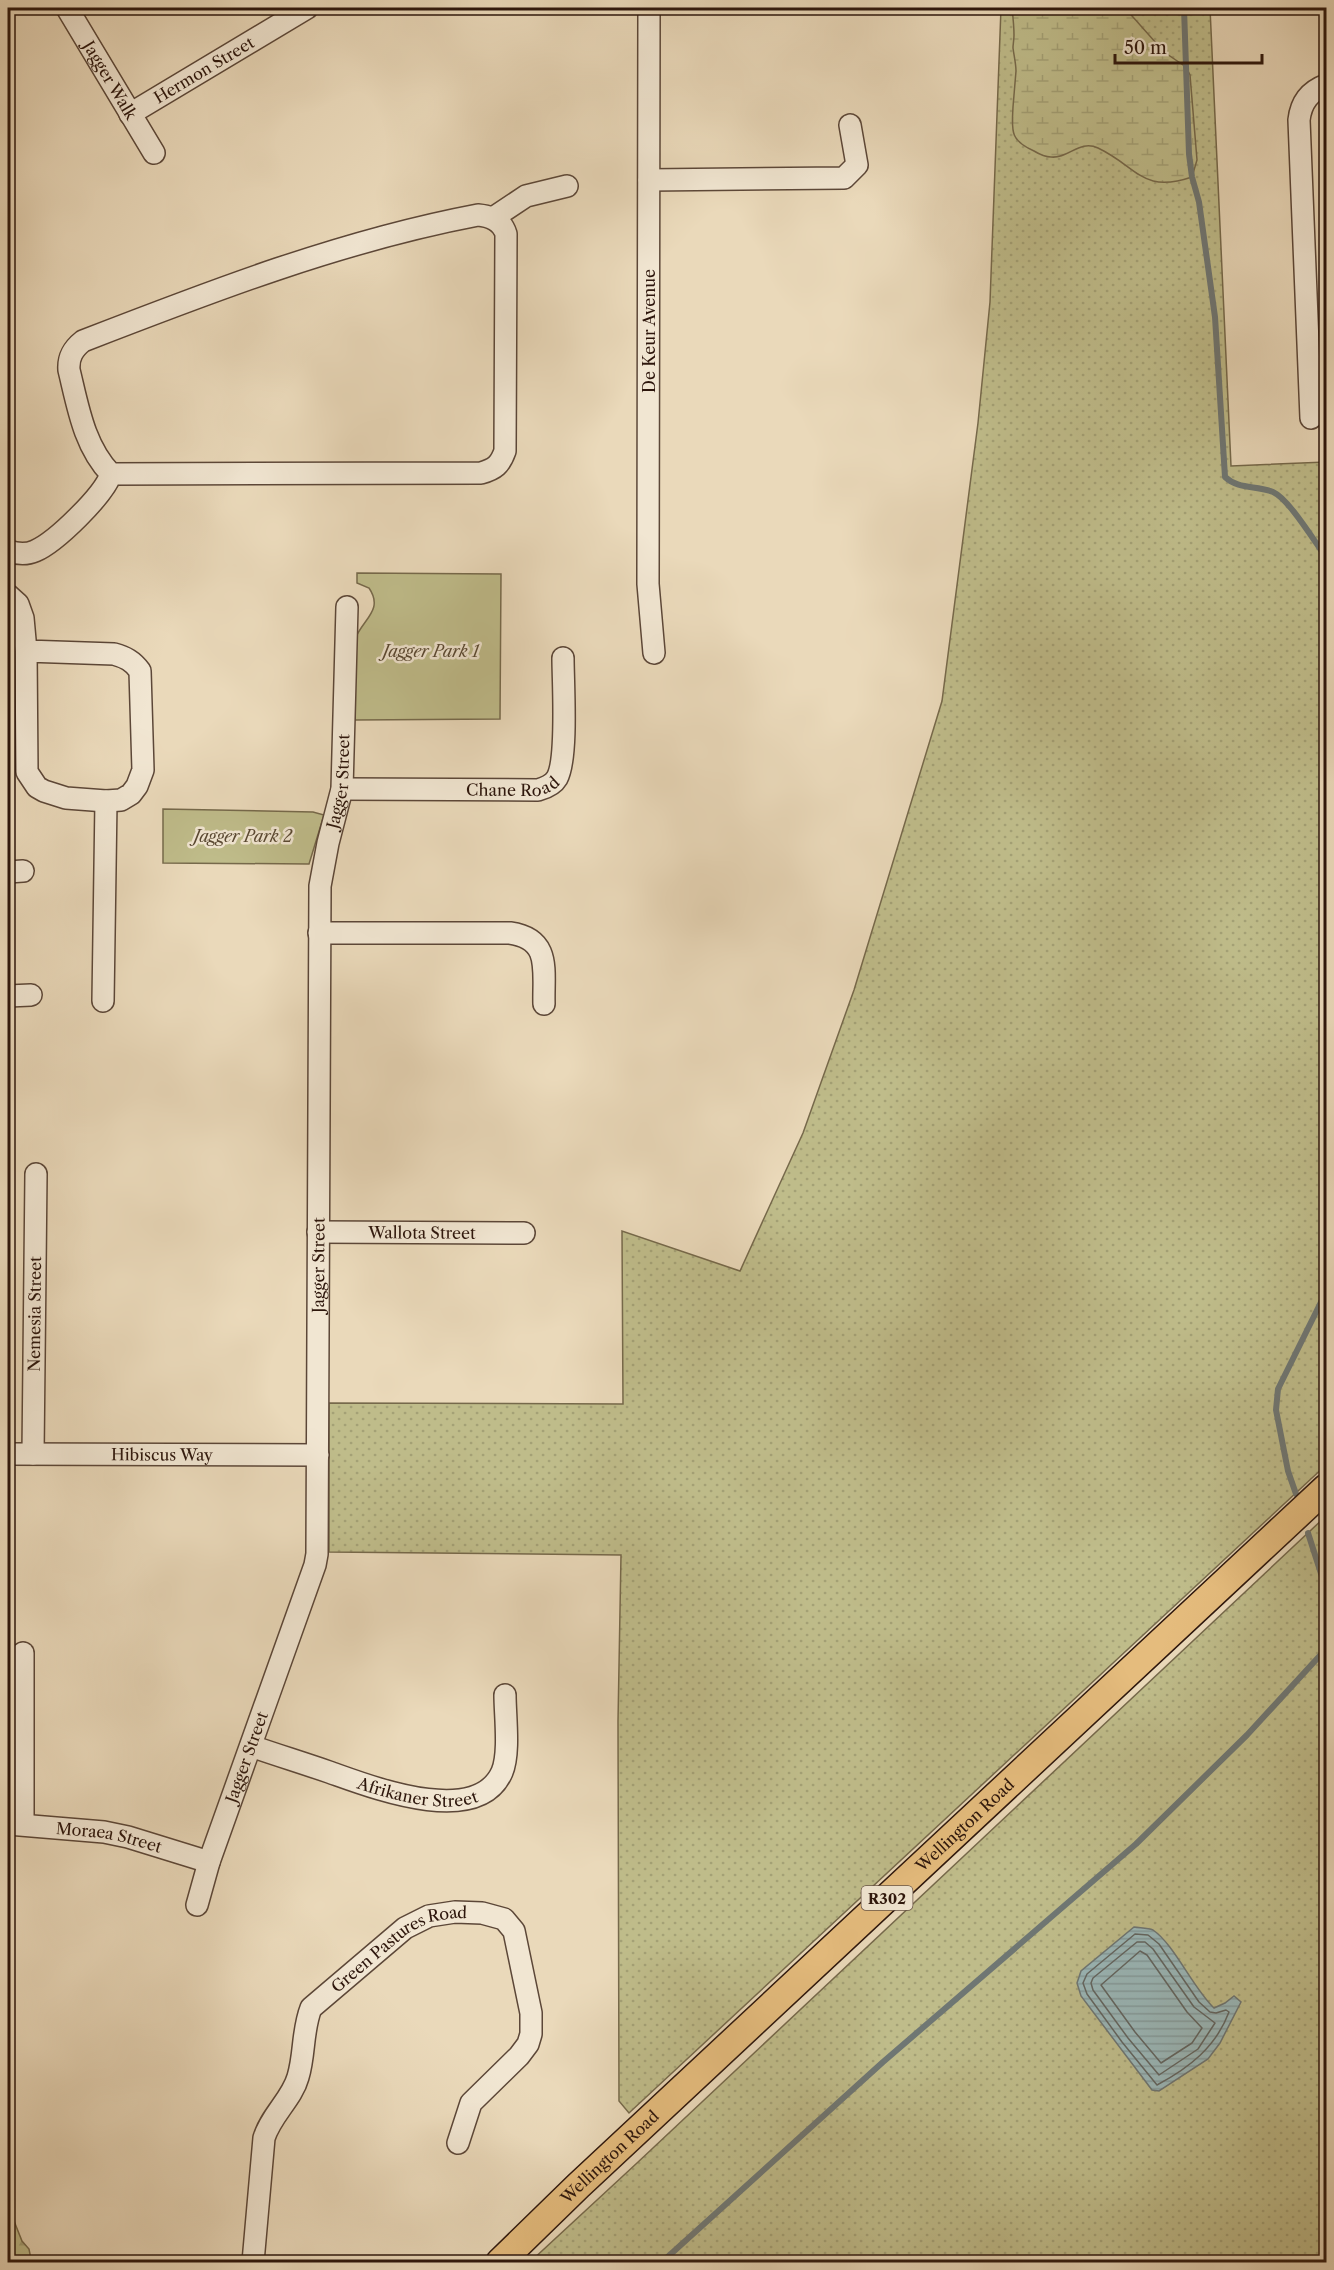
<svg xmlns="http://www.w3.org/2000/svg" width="1334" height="2270" font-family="'Libre Caslon Text',serif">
<defs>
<pattern id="grass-dots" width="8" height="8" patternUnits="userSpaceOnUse" patternTransform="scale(1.5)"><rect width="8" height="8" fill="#bfbc8a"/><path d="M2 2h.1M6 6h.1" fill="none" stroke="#a4a176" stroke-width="1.8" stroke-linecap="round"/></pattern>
<pattern id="forest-firs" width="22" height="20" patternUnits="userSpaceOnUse" patternTransform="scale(1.5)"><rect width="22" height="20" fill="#bfbc8a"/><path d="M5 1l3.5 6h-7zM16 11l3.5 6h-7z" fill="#a4a176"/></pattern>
<pattern id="wetland-marsh" width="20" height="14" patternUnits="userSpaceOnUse" patternTransform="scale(1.5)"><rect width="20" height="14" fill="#bfbc8a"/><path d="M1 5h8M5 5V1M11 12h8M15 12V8" fill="none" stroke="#a4a176"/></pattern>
<pattern id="water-rules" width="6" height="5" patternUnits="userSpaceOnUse" patternTransform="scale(1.5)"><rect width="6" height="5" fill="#9bb8b9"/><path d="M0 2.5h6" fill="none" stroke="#869d9e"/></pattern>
</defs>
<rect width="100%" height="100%" fill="#ead9ba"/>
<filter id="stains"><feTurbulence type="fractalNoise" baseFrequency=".00333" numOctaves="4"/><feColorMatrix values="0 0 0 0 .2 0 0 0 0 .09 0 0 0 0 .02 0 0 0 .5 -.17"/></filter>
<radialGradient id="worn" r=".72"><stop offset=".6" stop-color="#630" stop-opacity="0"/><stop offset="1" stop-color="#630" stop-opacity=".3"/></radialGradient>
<path fill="url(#grass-dots)" stroke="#76694b" stroke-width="1.5" d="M1001,8H1210L1231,466L1326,462V1465L629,2113L619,2101L618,1721L621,1555L329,1552V1403L623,1404L622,1231L740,1271L803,1133L854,990L942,701L978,423L990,302Z
M1326,1516V2262H530L637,2163Z"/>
<path fill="url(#forest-firs)" stroke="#76694b" stroke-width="1.5" d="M8,2217L14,2221L22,2241L29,2249L31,2259L29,2262H8Z"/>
<path fill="url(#wetland-marsh)" stroke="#76694b" stroke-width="1.5" d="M1012,8H1125L1164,52L1186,67L1190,75L1197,160L1192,177C1142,194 1138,167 1098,148C1080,139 1068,159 1051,157C1045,157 1039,154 1034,151C1009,140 1012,130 1013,107C1014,95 1015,83 1016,71C1016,64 1014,56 1013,48C1013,44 1014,40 1014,35C1014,26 1013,17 1012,8Z"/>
<path fill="#bfbc8a" stroke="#76694b" stroke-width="1.5" d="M357,573L501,574L500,719L355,720V639C363,619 384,610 369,588L357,583Z
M163,809L313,812L324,815L309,864L163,863Z"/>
<path fill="url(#water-rules)" stroke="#6f7774" stroke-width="1.5" d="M1134,1927C1140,1928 1148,1928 1153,1930C1174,1944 1193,1988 1214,2008L1225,2003L1234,1996L1241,2002L1220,2043L1208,2059L1159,2091L1152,2090L1081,1996L1077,1983L1081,1971Z"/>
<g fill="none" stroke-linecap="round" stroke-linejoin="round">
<path stroke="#646762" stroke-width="1.5" d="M1135,1934L1148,1935L1159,1944L1199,2002L1210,2012L1216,2013L1226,2010L1229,2012C1216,2047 1189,2068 1157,2085L1122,2042L1087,1994L1083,1983L1087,1974Z
M1137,1942H1145L1153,1949L1194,2007L1215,2023L1198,2049L1159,2075L1128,2038L1093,1990L1091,1983L1093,1978Z
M1140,1951L1147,1955L1187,2012L1202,2028L1192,2043L1161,2063L1135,2032L1101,1985Z"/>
<path stroke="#6f7774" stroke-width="6" d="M1184,8L1189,154L1192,177L1199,202L1215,317L1225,477C1239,490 1256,485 1273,492C1289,499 1314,541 1326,557
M1296,1494L1288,1471L1276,1410L1278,1389L1326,1292
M1308,1533L1326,1589
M662,2262L883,2062L1136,1844L1247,1735L1326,1649"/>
<g stroke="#5c4738" stroke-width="24">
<g id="minor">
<path id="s1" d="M67,8L154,153"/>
<path d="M649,8L648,584L654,653"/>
<path id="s2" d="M130,114L307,8"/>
<path d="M649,180L844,178L857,165L850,125"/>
<path d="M493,218L526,196L567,186"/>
<path d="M1311,418L1299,120C1301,102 1310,91 1326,85"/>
<path d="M8,551C17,554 26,555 35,551C56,542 104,495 111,474C84,446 78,407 69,370C68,357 73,349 83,341C212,291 341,241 478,215C491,216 502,221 506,234L505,451C500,465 495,469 481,473L111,474"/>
<path d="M8,595L18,604L23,618L26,651L27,772L37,787L44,791L66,798L106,801L121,800L131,794L137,786L143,770L140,671C133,661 125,657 114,654L26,651"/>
<path id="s3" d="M342,789L538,790C545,788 553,785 557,778C568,758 563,683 563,658"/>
<path d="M8,872L23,871"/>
<path d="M319,933H510C552,939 543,971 544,1004"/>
<path d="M8,996L31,995"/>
<path d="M103,1001L106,801"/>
<path id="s4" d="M318,1232L524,1233"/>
<path id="s5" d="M8,1454L318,1455"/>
<path id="s6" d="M33,1454L36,1174"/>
<path d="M23,1653V1824"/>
<path id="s7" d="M251,1746C277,1755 303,1763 329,1772C369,1786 477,1829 502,1772C510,1753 505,1716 505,1695"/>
<path id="s8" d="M8,1824L104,1832L128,1837L209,1862"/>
<path id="s9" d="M197,1905L209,1862L315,1565L317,1554L320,886L328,843L342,789L347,607"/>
<path id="s10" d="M253,2262L264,2138C271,2115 292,2099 298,2077C305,2054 302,2031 311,2008L405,1928L429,1916L455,1912L482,1913L504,1919L514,1931L531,2013V2034L528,2044L519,2056L471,2103L458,2143"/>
</g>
</g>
<g stroke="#2d160c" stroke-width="30">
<g id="major">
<path id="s11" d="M500,2262L578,2186L1326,1488"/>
</g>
</g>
<use href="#minor" stroke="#f1e6d2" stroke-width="21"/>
<use href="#major" stroke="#e5bc7d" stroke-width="27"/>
</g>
<g text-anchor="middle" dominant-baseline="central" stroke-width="5" stroke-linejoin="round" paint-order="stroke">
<rect fill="#f1e6d2" stroke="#685447" stroke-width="1.5" x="861.5" y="1886" width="51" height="24" rx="4.5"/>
<g font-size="15" font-weight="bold" fill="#2d160c">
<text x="887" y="1898">R302</text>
</g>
<g font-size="16" fill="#2d160c" stroke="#f1e6d2">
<text stroke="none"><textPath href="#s2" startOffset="86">Hermon Street</textPath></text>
<text stroke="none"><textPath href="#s1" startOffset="84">Jagger Walk</textPath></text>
<text transform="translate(649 331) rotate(-90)">De Keur Avenue</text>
<text stroke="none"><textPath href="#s9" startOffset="1146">Jagger Street</textPath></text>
<text stroke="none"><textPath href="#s3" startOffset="171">Chane Road</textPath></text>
<text stroke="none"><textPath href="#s4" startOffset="104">Wallota Street</textPath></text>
<text stroke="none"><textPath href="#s9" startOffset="660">Jagger Street</textPath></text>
<text stroke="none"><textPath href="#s6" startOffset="140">Nemesia Street</textPath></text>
<text stroke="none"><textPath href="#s5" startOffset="154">Hibiscus Way</textPath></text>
<text stroke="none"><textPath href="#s9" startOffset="156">Jagger Street</textPath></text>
<text stroke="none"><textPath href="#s7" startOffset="174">Afrikaner Street</textPath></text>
<text stroke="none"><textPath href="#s11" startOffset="638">Wellington Road</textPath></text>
<text stroke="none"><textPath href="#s8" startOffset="102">Moraea Street</textPath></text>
<text stroke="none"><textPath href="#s10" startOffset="374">Green Pastures Road</textPath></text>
<text stroke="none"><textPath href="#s11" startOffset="152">Wellington Road</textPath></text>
</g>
<g font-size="16" font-style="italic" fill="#594832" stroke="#f1e6d2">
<text x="431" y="651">Jagger Park 1</text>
<text x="243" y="836">Jagger Park 2</text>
</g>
</g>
<rect width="1334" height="2270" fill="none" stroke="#ead9ba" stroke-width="30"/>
<rect x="9" y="9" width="1316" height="2252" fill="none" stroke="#2d160c" stroke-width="3"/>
<rect x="15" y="15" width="1304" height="2240" fill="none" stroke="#2d160c" stroke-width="1.5"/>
<path d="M1115 54v9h147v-9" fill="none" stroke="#2d160c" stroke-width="3"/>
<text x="1124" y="54" font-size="18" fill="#2d160c" stroke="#f1e6d2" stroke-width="4.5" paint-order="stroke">50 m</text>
<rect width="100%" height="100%" filter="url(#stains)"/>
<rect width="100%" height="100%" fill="url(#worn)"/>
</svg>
